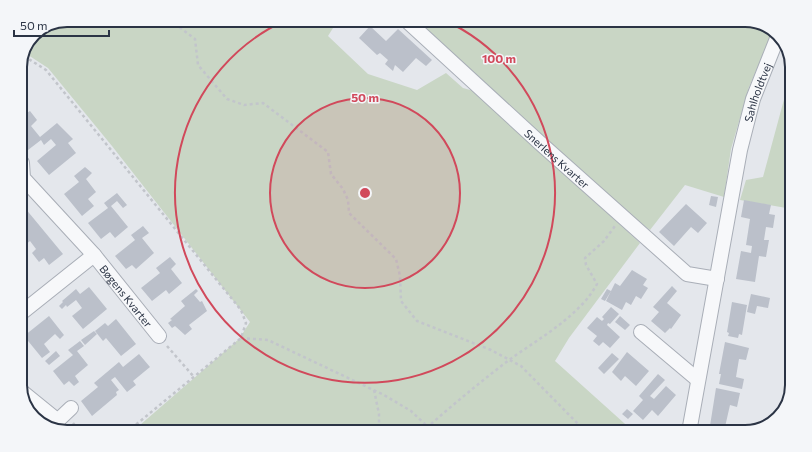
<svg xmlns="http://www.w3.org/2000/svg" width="812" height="452" font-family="Commissioner,sans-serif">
<rect width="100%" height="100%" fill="#e4e7ec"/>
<path fill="#c9d6c5" d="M67,20H338L328,36L368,74L417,90L446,73L463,88L474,91L640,243L569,338L555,361L634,432H132L239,339L250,322L112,146L48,68L25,53L34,34Z
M422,20H745L768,26L773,31L749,87L731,149L724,197L685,185L650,230L631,216L426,31Z
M786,92L792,98V209L740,200L746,180L763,177Z"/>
<path fill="#bbc0ca" d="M370,26L386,41L398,29L432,60L426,66L416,58L403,72L395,65L393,71L385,64L388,60L380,53L377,55L359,38Z
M30,111L37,120L31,126L40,137L57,123L73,139L68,143L76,153L49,175L37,161L56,145L51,139L44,145L41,140L28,150L20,140V117Z
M85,167L92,173L86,179L96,192L88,199L94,206L82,216L64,194L79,182L74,176Z
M117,193L127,205L123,208L117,201L111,206L128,227L115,238L110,232L101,239L88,223L108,208L104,203Z
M711,196L718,197L716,207L709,205Z
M744,200L771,205L769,214L775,215L773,228L766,227L764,240H769L766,257L759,256L755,282L736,279L741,251L751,253L752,246L746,245L750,219L741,217Z
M20,202L63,254L49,265L44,258L39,262L32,253L36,249L30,241L20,249Z
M686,204L707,223L698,233L691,227L674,246L659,232Z
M143,226L149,233L142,238L154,253L136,269L132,265L126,269L115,256L135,240L131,235Z
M170,257L176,264L171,269L182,283L169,294L166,290L152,301L141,288L160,273L156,268Z
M632,270L647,279L643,285L648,288L641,299L636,296L631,305L626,302L622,310L606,301L615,283L620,286Z
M672,286L677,291L667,303L681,315L671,329L670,328L665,333L651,321L659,312L653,307Z
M89,287L107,309L83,329L72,316L82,308L76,300L67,307L66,305L62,309L59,306L63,302L62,301L76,289L80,294Z
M196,289L198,291L194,295L200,302L202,301L207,311L189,325L192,329L185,335L175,326L172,328L168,323L172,320L170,319L185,306L181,301Z
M607,289L611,291L605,301L601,299Z
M751,294L770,298L768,308L757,306L755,314L747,312Z
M732,302L747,305L742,335L739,334L738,338L728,336L729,333L727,332Z
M611,307L619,314L610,324L608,323L607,325L620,337L610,348L603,342L599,346L593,341L597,336L587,328L597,317L602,321L604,319L602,317Z
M49,316L64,335L60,339L55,334L44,344L50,352L42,358L24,336Z
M620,316L630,325L625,330L615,322Z
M116,319L136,344L121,356L106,338L103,341L95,331L105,323L108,326Z
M94,331L97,334L85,345L81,340Z
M80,341L84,346L77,351L88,365L75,376L79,382L74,386L69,381L64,385L53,371L73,355L68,350Z
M725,342L749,348L746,360L739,359L736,377L744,379L742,389L719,384L721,374H719Z
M56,351L60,356L49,365L45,361Z
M627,352L649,371L636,386L625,376L621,381L612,372Z
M612,353L619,359L604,374L598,368Z
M139,354L150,367L133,381L136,385L127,392L115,377L111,380L119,390L116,392L117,395L92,416L81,401L98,387L94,383L119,362L123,367Z
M658,374L665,380L650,396L654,399L666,386L676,395L658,416L652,410L643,420L633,411L643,400L639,396Z
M716,388L740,393L737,407L730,405L725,427L728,429L727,432H709Z
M627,409L633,414L628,419L622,414Z"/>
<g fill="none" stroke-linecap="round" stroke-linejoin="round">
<g stroke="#a9aeb7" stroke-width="16">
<g id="minor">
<path id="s1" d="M406,20L540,143L687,274L717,279"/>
<path d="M20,162L22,163L23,178L94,255L20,314"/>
<path id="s2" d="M94,255L159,336"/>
<path d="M641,332L698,380"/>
<path d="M21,391L58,421"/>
<path d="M52,426L71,408"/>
<path id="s3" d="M689,432L740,150L753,99L778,36"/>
</g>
</g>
<path stroke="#c2c5cb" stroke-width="2.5" stroke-dasharray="3 3" stroke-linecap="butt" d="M170,20L195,39L198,65L227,99L244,105L263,103L328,152L331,174L343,189L348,200L349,213L396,259L400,276L401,301L417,321L491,350L521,366L586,432
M24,56L46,70L241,310L246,323L241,338L127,432
M20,67L29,59
M241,338L268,340L384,395L411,411L428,427
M167,346L194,377
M374,390L379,414V432
M73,423L80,432
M422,432C450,407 479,383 509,360C538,339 580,316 597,284L586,265L585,258L604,241L615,226"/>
<use href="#minor" stroke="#f7f8fa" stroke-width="14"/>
</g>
<circle cx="365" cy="193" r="95" fill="#d1495b" fill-opacity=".12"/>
<g fill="none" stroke="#d1495b" stroke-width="2">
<circle cx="365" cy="193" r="95"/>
<path d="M444 20A190 190 0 1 1 286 20"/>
</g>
<g text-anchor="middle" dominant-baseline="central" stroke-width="3" stroke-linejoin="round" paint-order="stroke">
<g font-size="11" fill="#2b3445" stroke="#f4f6f9">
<text stroke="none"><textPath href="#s3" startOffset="347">Sahlholdtvej</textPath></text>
<text stroke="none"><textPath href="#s1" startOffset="205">Snerlens Kvarter</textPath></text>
<text stroke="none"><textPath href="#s2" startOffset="52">Bøgens Kvarter</textPath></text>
</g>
</g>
<path d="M0 0H812V452H0ZM67 27H745A40 40 0 0 1 785 67V385A40 40 0 0 1 745 425H67A40 40 0 0 1 27 385V67A40 40 0 0 1 67 27Z" fill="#f4f6f9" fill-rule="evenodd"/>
<path fill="none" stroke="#2b3445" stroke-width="2" d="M67 27H745A40 40 0 0 1 785 67V385A40 40 0 0 1 745 425H67A40 40 0 0 1 27 385V67A40 40 0 0 1 67 27Z"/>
<circle cx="365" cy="193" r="6" fill="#d1495b" stroke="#f4f6f9" stroke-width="2"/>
<g font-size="12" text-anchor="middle" font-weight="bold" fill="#d1495b" stroke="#f4f6f9" stroke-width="3" stroke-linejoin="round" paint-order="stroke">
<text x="499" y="63">100 m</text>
<text x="365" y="102">50 m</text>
</g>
<path d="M14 30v6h95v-6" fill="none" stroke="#2b3445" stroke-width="2"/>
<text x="20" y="30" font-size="12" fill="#2b3445" stroke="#f4f6f9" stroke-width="3" paint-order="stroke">50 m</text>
</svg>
